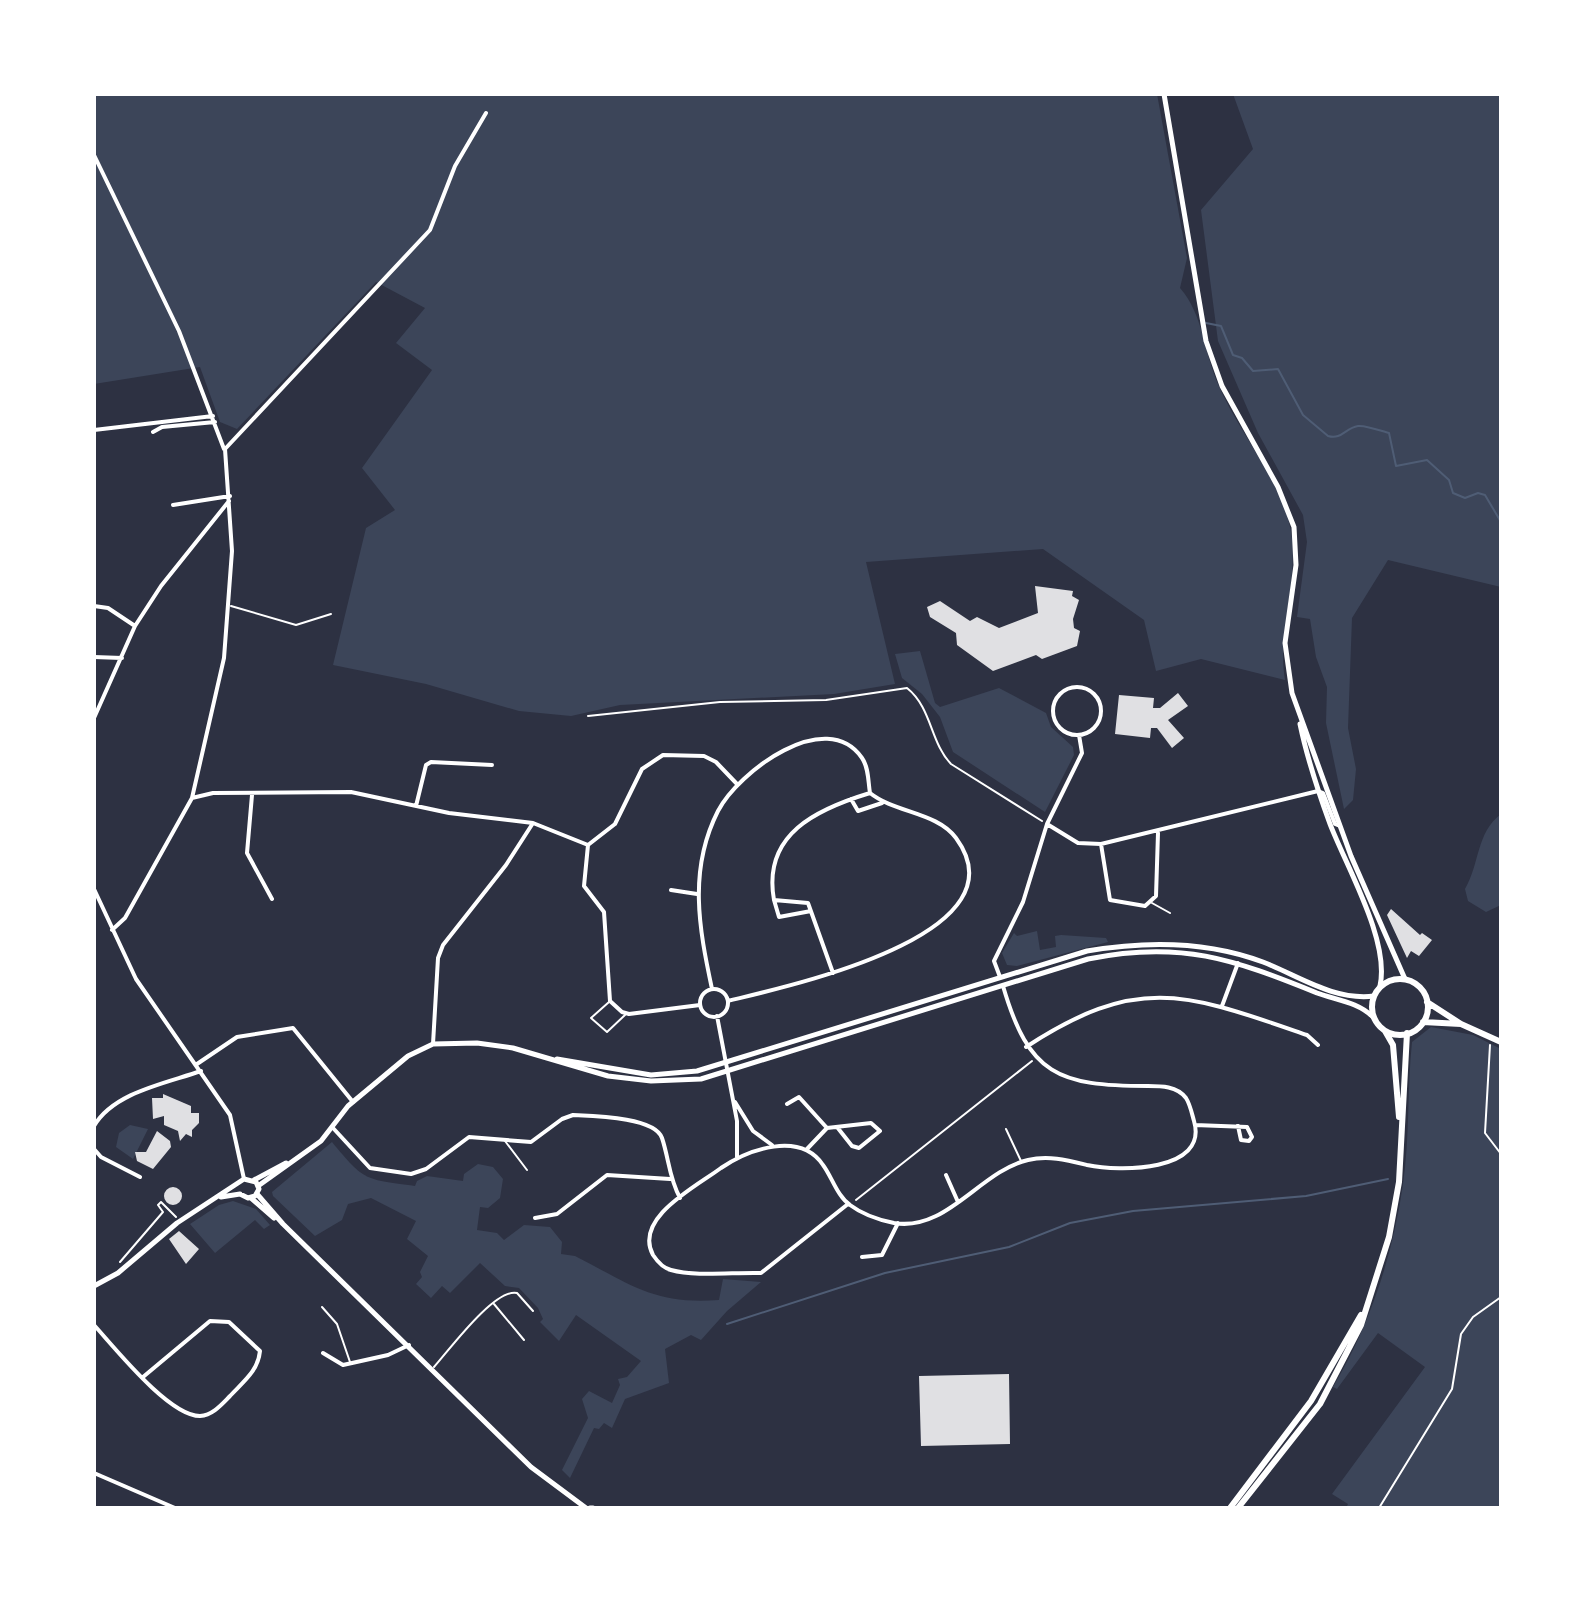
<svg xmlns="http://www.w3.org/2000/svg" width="1595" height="1602" font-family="'DM Sans',sans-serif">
<rect width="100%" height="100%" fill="#2d3142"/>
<path fill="#3c4559" d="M94,94H1157L1187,258L1180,288C1203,314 1204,352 1218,384C1238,432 1287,488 1292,539C1297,587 1277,632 1285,680L1201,659L1156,671L1144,620L1043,549L866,562L895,684L834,694L620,705L571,716L519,711L426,684L333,665L366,528L395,510L362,468L432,370L396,343L425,308L376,282L237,429L220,422L200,367L94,384Z
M1233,94H1501V587L1388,560L1352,618L1348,728L1356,769L1353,800L1344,809L1326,723L1327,687L1316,657L1310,619L1297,617L1307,542L1303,515L1258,433L1218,341L1201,210L1253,149Z
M920,651L935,703L940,707L999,688L1046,713L1051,727L1073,747L1074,755L1045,812L953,752L940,717L922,694L902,678L895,654Z
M1501,814V905L1486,912L1468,901L1465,889C1480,863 1476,833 1501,814Z
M1037,931L1040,950L1056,947L1055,936L1061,935L1106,938L1108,942L1017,966L1007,965L1002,953L1014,933L1017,936Z
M1431,1027L1473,1035L1501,1049V1508H1346L1348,1504L1332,1494L1425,1367L1378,1333L1337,1389L1333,1387C1370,1325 1393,1255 1403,1184C1410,1137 1407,1089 1412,1042Z
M130,1125L148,1129L133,1159L116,1147L119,1133Z
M332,1142C365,1182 365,1179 415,1186L417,1181L427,1176L463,1181L464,1174L478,1164L493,1167L503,1179L500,1198L488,1208L480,1207L477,1230L497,1233L504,1240L524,1225L550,1227L562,1242L561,1254L575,1256C630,1284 654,1305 719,1300L723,1279L761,1282L727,1311L701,1340L691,1335L665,1349L669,1383L625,1399L612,1428L604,1423L599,1429L594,1428L570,1478L562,1470L588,1418L582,1399L589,1391L612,1403L620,1385L618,1379L627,1377L641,1361L576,1315L559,1341L540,1322L543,1319L538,1308L519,1288L505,1286L480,1263L450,1293L442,1286L431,1298L416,1284L422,1277L420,1272L428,1256L407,1239L416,1221L371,1198L348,1204L342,1220L315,1236L273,1196L272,1192Z
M233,1201L256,1209L270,1225L264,1229L255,1220L215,1253L190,1224L219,1205Z"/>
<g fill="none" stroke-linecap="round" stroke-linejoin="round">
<path stroke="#4f5d75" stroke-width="2" d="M1206,323L1221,326L1233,355L1242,358L1253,371L1278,369L1303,415L1328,436C1342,440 1345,428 1358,426C1365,425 1382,431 1389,433L1396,466L1427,460L1449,480L1453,493L1465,498L1478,493L1485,495L1501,522
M727,1324L885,1273L1009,1247L1070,1223L1133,1211L1306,1196L1388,1179"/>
</g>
<path fill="#e0e0e3" d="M1035,586L1073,591L1072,596L1079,600L1073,619L1074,628L1080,631L1077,646L1042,659L1036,655L993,671L957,645L956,633L930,617L927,607L940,601L970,621L977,617L999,628L1038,613Z
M1178,693L1188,706L1168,720L1184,738L1172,748L1157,728H1151L1150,738L1115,734L1119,695L1154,698L1153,708H1160Z
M1391,909L1420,935L1422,933L1432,940L1419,956L1411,951L1407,958L1387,915Z
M163,1094L191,1106V1113H199V1123L192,1130V1137L186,1134L180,1141L178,1131L164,1125V1116L153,1119L152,1098H163Z
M157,1131L170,1141L171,1147L153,1169L137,1161L135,1152H146Z
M164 1196a9 9 0 1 1 18 0a9 9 0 1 1-18 0Z
M179,1231L199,1249L186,1264L169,1239Z
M1009,1374L1010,1444L921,1446L919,1376Z"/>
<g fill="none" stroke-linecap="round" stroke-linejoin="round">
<path stroke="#fff" stroke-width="2" d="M588,716L720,702L826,700L907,688C932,708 930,742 951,764L1042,821
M1490,1045L1485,1133L1501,1154
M856,1200L1032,1061
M120,1262L163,1212L158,1205L161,1202L176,1217
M1379,1508L1452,1389L1461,1334L1473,1317L1501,1297"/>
<path stroke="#fff" stroke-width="2" d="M231,606L296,625L331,614
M1152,903L1170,913
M609,1002L591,1018L607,1032L625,1015
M1006,1129L1021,1161
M505,1141L527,1170
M494,1304L524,1340
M322,1307L337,1324L350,1362
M434,1367C450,1349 495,1288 517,1293L533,1311"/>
<path stroke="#fff" stroke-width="4" d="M94,155L179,331L224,449
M94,430L213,416
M153,432L162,427L215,422
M173,505L230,496
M94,606L108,608L135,626
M94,657L122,658
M1053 711a24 24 0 1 1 48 0a24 24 0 1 1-48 0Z
M94,718L135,626L161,586L229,501
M252,795L247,853L272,899
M192,798L213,793L351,792L449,813L533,823L588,845L584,886L604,912L610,1001L622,1012L629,1014L700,1005
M851,799L858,811L882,803
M416,806L426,765L431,762L492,765
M1047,824L1078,843L1101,844L1318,791L1323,793L1335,824L1340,826
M1101,844L1110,900L1145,906L1156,896L1158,833
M588,845L615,824L642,769L663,755L704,756L716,762L737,784
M94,889L136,979L230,1115L244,1179
M671,890L697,894
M774,900L779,917L811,911
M112,930L125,918L192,798L224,658L232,551L225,449L430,230L455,166L486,113
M833,973L808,903L774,900C762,834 817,809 870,793
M1000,977L994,961L1023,902L1047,824L1082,753L1079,735
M712,989C699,928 688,870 718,811C738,772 826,706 862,758C869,768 868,782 870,793
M700 1003a14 14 0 1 1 28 0a14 14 0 1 1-28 0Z
M728,1001C784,987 1028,936 956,838C937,812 895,813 870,793
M1222,1006L1238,963
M717,1016L737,1121V1157
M433,1044L438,958L443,945L506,865L533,823
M1026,1047C1139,973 1188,994 1307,1035L1318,1045
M197,1064L237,1037L293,1028L353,1102
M735,1102L753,1131L772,1145
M787,1104L799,1097L827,1128
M1195,1125L1247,1127L1252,1137L1249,1141L1241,1140L1238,1126
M94,1126C114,1092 167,1083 201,1071
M333,1128L370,1168L411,1174L426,1169L469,1137L531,1142L562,1119L573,1115C593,1116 655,1117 662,1138C669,1159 669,1178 680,1198
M94,1149L101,1157L140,1177
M807,1149L827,1128L871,1123L880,1131L859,1148L852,1146L837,1127
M946,1175L958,1202
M848,1204L761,1273C735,1272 695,1277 671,1270C663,1268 657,1261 653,1255C633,1218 697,1186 721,1168C749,1149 800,1131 823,1165C832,1177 837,1196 850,1205C862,1214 879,1220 894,1223C947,1232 980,1171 1028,1160C1048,1155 1067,1160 1087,1165C1119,1172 1209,1172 1194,1121C1192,1114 1190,1104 1186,1098C1177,1086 1161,1086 1148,1086C1058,1086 1029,1075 1003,986
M535,1218L557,1214L607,1175L670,1179
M862,1257L882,1255L898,1223
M94,1325C115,1348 169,1416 200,1416C213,1415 222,1404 230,1396C244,1381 258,1371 260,1351L229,1322L210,1321L143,1377
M323,1353L343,1365L388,1355L409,1345
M94,1473L175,1508"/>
<path stroke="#fff" stroke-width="5" d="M257,1194L283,1224L531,1467L586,1508
M251,1198L274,1218
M590,1508H593"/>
<path stroke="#fff" stroke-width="5" d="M1164,94L1206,341L1222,386L1278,487L1294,527L1296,565L1285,643L1292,693L1351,856L1405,979
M1300,724C1307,758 1318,791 1330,824C1347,868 1390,941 1380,986
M557,1059L651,1075L697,1071L1087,951C1145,941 1207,941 1263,962C1299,976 1334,1001 1374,996
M254,1180L286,1163
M258,1186L321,1141L348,1106L408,1056L433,1044L477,1043L513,1048L608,1076L651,1081L701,1079L1088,959C1180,940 1233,959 1317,993C1336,1000 1358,1002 1373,1017
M221,1197L240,1194
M94,1286L118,1273L177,1223L244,1179L256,1182L259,1189L255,1196L248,1198L240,1194"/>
<path stroke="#fff" stroke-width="6" d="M1372 1007a28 28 0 1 1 56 0a28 28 0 1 1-56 0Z
M1427,1002L1461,1024L1501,1042
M1423,1022L1461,1024
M1385,1031L1393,1045L1399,1117
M1230,1508L1311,1401L1361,1315
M1238,1508L1320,1404L1361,1325L1389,1237L1399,1182L1407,1033"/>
</g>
<rect width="1595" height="1602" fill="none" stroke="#ffffff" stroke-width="192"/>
</svg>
